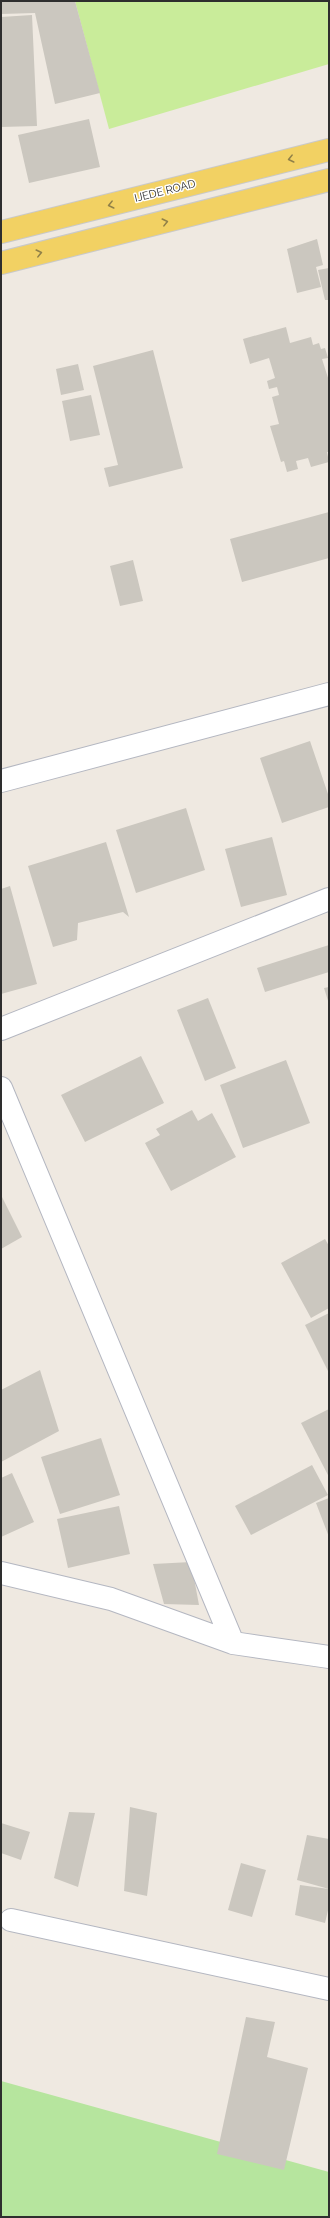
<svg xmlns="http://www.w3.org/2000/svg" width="330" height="2218" font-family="Raleway,sans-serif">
<rect width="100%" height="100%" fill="#efe9e1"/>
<path fill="#b6e59e" d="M1,2081L329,2172V2217H1Z"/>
<path fill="#c9ec9a" d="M75,1H329V64L109,129Z"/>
<path fill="#cbc7bf" d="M1,1H75L100,93L55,104L35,13L1,14Z
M32,15L37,126L1,127V17Z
M89,119L100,167L29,183L18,135Z
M317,239L323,265L316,267L321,287L297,293L287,249Z
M329,268V300H325L318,270Z
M286,327L290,343L311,337L313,345L319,343L321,349L325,348L328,358L322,359L329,381V452H327L329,462L311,467L308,458L296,461L298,469L287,472L284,461L281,462L270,426L279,424L272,397L279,395L277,387L269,389L267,381L275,378L269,358L250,364L243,339Z
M153,350L183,468L109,487L104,468L118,465L93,366Z
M78,364L84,390L61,395L56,369Z
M91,395L100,435L70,441L62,401Z
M329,512V558L242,582L230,539Z
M133,560L143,601L120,606L110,566Z
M310,741L329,797V807L282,823L260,758Z
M186,808L205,870L136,893L116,830Z
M272,837L287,895L241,907L225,849Z
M106,842L129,917L123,912L78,923L77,940L53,947L28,866Z
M10,886L37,984L1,994V889Z
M329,945V972L265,992L257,968Z
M329,987V1004L324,988Z
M208,998L236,1068L205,1081L177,1010Z
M141,1056L164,1103L85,1142L61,1095Z
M286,1060L310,1123L243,1148L220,1085Z
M192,1110L198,1121L212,1113L236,1157L171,1191L145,1143L160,1135L156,1129Z
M1,1195L22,1237L1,1249Z
M325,1239L329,1246V1308L311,1318L281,1263Z
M329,1313V1373L305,1325Z
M40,1370L59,1431L1,1462V1390Z
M329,1409V1477L301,1423Z
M101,1438L120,1495L60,1514L41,1457Z
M312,1465L328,1495L251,1535L235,1506Z
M12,1473L34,1522L1,1537V1478Z
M329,1498V1537L316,1503Z
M119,1506L130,1554L68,1568L57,1519Z
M191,1562L199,1605L164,1604L153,1564Z
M130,1807L157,1813L147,1896L124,1891Z
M69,1812L95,1813L78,1887L54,1878Z
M1,1823L30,1832L21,1860L1,1853Z
M307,1835L329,1839V1889L297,1880Z
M241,1863L266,1870L252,1917L228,1910Z
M300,1885L329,1889V1906L325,1923L295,1915Z
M246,2017L275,2022L267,2057L308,2068L284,2170L217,2154Z"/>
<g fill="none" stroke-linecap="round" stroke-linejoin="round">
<g stroke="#b4b7c1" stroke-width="24">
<path id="minor" d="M1,781L329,694
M1,1029L329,899
M1,1088L233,1643
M1,1573L111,1599L233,1643L329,1657
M11,1920L329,1989"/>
</g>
<g stroke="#c9c9c9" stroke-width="24">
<path id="major" d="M1,232L329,150
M1,263L329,180"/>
</g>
<use href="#minor" stroke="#fff" stroke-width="22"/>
<use href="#major" stroke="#f2d163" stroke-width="22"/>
</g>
<defs><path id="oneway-chevron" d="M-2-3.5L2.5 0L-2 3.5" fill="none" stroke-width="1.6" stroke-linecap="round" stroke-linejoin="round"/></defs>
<g stroke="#908048">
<use href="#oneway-chevron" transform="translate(291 159) rotate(166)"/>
<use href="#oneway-chevron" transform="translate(111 205) rotate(166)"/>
<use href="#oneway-chevron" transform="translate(165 222) rotate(-14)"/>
<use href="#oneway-chevron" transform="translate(39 253) rotate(-14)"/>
</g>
<g text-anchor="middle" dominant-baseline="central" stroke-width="3" stroke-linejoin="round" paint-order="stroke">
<g font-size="11" fill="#2e2e2e" stroke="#fff">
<text transform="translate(165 191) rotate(-14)">IJEDE ROAD</text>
</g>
</g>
<rect width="330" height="2218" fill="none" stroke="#2e2e2e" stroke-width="4"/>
</svg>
